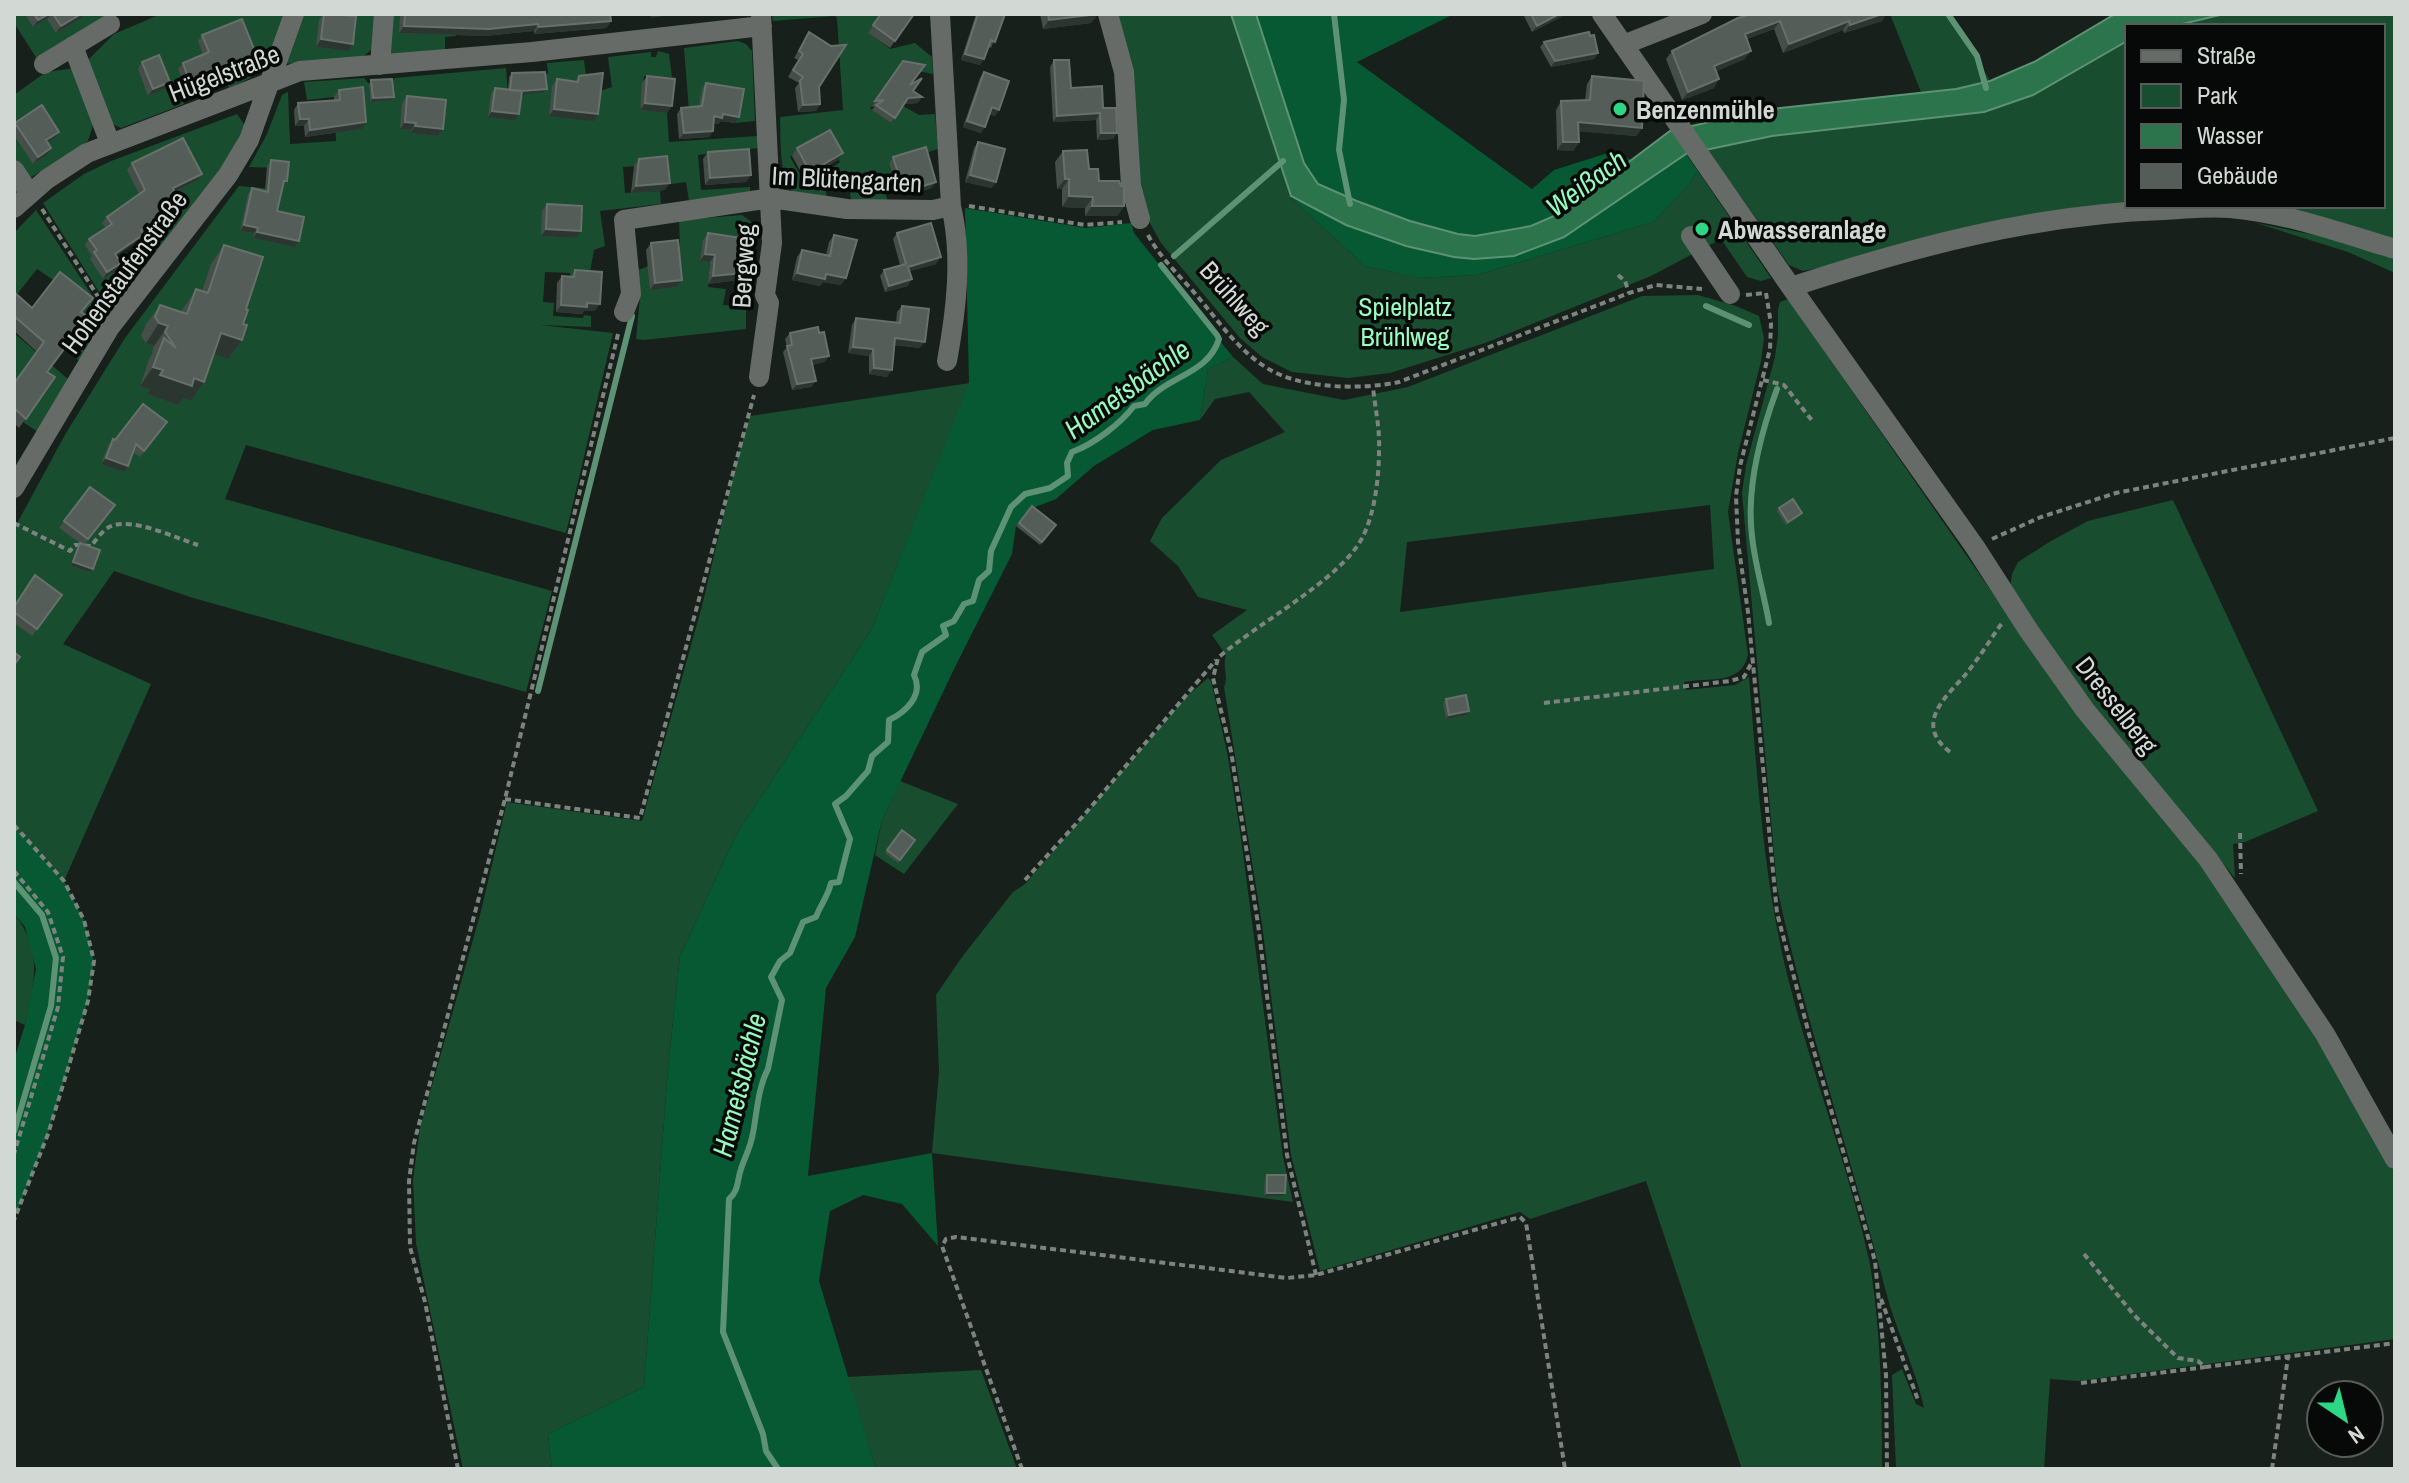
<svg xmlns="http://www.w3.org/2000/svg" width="2409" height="1483" font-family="'Archivo Narrow',sans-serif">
<rect width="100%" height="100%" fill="#17201a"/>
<path fill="#194d30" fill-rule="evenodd" d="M14,14H112L113,16L39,62L14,23Z
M161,14H285C270,59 275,69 229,88L224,72L252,60H205L200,62L207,79L185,94L184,104L121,128L108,122L87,61L114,34Z
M301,14H379L376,46L360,59L283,64Z
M388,14H455L456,36L445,37V51L393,57L385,46Z
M772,14H881L869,33L890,49L915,43L932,57L933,74L899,67L870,108L891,123L903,106L919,115L935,114L938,149L889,164L897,188L885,193L888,201H851L848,173L835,174L833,167L840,162L825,135L790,157L805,183L824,172L827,201C818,199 802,198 795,193C778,182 781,135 780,117L843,110L837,18L835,16L773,21Z
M1113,14H1231L1291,198L1365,266L1421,278L1477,275L1653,222L1687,187L1698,171L1771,278L1761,281L1747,277L1721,239L1651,276L1485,343L1390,373L1348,378L1292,372L1262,357L1240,338L1161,243L1146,216L1138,185Z
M1890,14H1951L1990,81L1956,89L1921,92Z
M2224,14H2395V241L2334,220L2273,206H2383V26H2174Z
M738,41L746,44L752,51L755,121L735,123L741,91L696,120L689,111L684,48Z
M2127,41V205L1803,271L1789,265L1707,149L1772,136L1984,112Z
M658,51L669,54L672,77L644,76L640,109L667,113L669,142L757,136L758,148L698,155L701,190L750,187V195L689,201L686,182L664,185L662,164L623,167L625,193L660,191L661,204L600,211L605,246L594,250L590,272L570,277V273L545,272L543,302L554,303L553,316L583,318L584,315L591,316V327L540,325L613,333L566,533L246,445L225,499L552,591L526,692L190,597L114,571L63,644L151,684L64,881L14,825V529L66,433L125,338L239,186L283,190L285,168L249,167L267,134L282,95L288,92L290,144L336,141L334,97L307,100L304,82L364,78L369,84L370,101L391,100L390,82L395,78L506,68L508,96L488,117L515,120L518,97L525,94L544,92L543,76L548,73L547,63L584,60L586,76L549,116L593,121L597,92L612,87L608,57L651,52V57H656Z
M75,68L94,122L88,141L27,180L14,159V95L46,72Z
M237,114L246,127L222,173L156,252L149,234L139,240L109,233L92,257L103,278L129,264L137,275L114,305L108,306L43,203L84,174L111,161Z
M36,210L97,303L102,321L80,361L64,349L62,286L37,269L14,298V233Z
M742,215L753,223V238L743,246L700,260L710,262L708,287L726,289L723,305L746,307V329L644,340L636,339L640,297L636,270C655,268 662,248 680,246L679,220Z
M2256,223L2377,248L2395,254V273L2348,252Z
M1698,295L1736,306L1759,316L1764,338L1761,361L1738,453L1728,512L1748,655C1741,686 1709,677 1684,682L1686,690L1735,685L1749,677C1757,775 1764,884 1788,978C1812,1074 1849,1168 1870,1264C1881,1332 1882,1401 1882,1469H1742L1646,1181L1530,1219L1520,1212L1320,1271L1291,1155L1262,924L1224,687C1229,676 1222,666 1226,655L1212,635L1247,610L1198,597L1178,566L1150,541L1162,518L1221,460L1285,432L1249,392L1215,399L1200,420L1208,369L1233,357L1263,384L1344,400L1408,387L1642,296ZM1710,505L1714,569L1400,612L1407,542Z
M1788,299L2012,621L2202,863L2320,1035L2395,1173V1339L2078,1381L2050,1379L2044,1469H1896L1892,1375L1902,1369L1916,1404L1924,1408C1916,1369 1896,1331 1886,1292C1851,1157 1806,1024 1777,887L1742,493L1746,465L1775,357L1778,335V309L1780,302Z
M14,333L68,379L38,432L23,422L14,384Z
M970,383L872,629L737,833L680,956L668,1068L644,1387L548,1434L552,1469H463L416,1243L413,1180L420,1128L480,915L507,802L642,821L702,606L738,455L750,416Z
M2173,500L2318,811L2245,842L2233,844L2235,878L2093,707L2010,591L2012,574L2018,562L2051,541L2088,521Z
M1208,678L1211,681L1227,752L1240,831L1283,1157L1293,1202L932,1153L939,1072L936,995L962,957L1013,892L1025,884L1187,696Z
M900,781L958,804L904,874L875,855L882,820Z
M14,914C44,951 34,983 25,1025L14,1020Z
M981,1370L1017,1469H876L847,1377Z"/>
<path fill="#065933" d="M1256,14H1454L1357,62L1532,189L1554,170L1614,151L1631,160L1561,213L1531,226L1475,236L1458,234L1410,221L1318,184L1304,163Z
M1686,154L1698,171L1687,187L1653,222L1477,275L1420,278L1365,266L1291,198L1406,246L1564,237Z
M965,208L1086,228L1131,223L1134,233L1233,357L1208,369L1200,420L1153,430L1094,466L1056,499L1030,509L1016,526L1012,554L955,667L882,820L855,937L826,988L808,1176L932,1153L938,1246L902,1204L863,1195L830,1211L819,1281L876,1469H552L548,1434L644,1387L668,1068L680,956L737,833L872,629L969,383Z
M14,825L64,881L84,920L94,961L88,1001L70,1062L48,1134L14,1220V1060L25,1025L36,969L25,927L14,914Z"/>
<path fill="#2c744b" stroke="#5e9274" stroke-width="2" d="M1231,14H1256L1304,163L1318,184L1357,201L1410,221L1458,234L1475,236L1531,226L1561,213L1670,131L1762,110L1956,89L1990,81L2034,62L2115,14H2224L2174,26H2127V41L2033,95L1984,112L1772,136L1686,154L1564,237L1514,256L1474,259L1454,257L1406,246L1346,225L1291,196Z"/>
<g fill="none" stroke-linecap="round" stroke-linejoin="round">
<path stroke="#5e9274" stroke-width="6" d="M1334,14L1344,100L1339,150L1350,204
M1948,14L1977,56L1986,88
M1174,256L1283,161
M1706,306L1749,325
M1769,623C1764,594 1755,565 1752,536C1746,487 1760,435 1777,389
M538,691L632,316
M14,882L42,915L56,958L51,1006L14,1132
M778,1469L766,1451L763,1434L723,1332L729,1199C739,1191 737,1180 741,1169C745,1157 751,1146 753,1133C757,1112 758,1088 768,1069L782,1000L771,977L780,961L790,953L803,922L816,917C821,903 827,899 831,883L839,882L850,839L835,804L846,796L868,771L872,756L888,742L889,720C906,712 924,695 914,675L922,652L946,635L943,626L954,621L964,604L973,601L979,580L989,571L991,551L1011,507L1025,494L1050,488L1068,476L1067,463L1072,452C1094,444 1120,424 1134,406L1145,404C1165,376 1208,375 1219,339L1217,335L1161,265"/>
<path stroke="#7d847f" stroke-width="4" stroke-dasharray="6 4" stroke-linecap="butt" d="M969,206L1085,225L1122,222
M42,209L104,306
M1148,235C1160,258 1182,278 1198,297C1220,323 1238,350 1267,368C1300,389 1361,390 1399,382L1629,293L1656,285L1702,289
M1618,275L1625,281L1629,293
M1766,293L1771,324L1770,349L1740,466L1736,496L1738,542L1748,612L1777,913L1809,1034L1875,1261L1886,1375L1887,1469
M1746,295L1765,293
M1763,380L1784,385L1814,423
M14,523L70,551L75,545L91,546C96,540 102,531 109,527C132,516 175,538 198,545
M1992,539L2041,517L2116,493L2395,438
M1544,703L1730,681L1744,677L1752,662
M1950,752C1913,724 1946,697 1966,674C1979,658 1990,640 2002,623
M505,799L640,818L754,395
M14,825L64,881L84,920L94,961L88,1001L70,1062L48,1134L14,1220
M2240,833L2241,874
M14,871L48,912L63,957L58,1007L14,1154
M1025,880L1084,815L1216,660
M2084,1254L2134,1315L2178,1358L2198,1361L2205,1367L2395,1343
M1316,1275L1287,1155L1258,924L1231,751L1213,678L1218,658C1256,624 1338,581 1361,540C1375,515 1379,477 1379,449C1380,429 1375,408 1373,387
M1881,1299L1918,1400
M2081,1383L2205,1367
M458,1469L425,1302L410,1247L409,1181L414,1143L505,799L619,330
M1022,1469L942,1246L946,1239L956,1237L1287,1278L1316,1275L1520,1217L1526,1223L1565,1469
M2272,1469L2288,1357"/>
<path stroke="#666b67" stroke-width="20" d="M1108,14L1124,72L1131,186L1140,219
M1602,14L1791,287L1975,547L2029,631L2085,710L2208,859L2325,1034L2395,1159
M1623,45L1702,14
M73,46L110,143
M44,64L110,24
M380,65L384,14
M14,170L30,194
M14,208L47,179L87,153L300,71L532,52L762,26
M1691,236L1730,294
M1791,287C1913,247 2035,214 2164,210C2185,209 2209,206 2230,208C2286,213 2342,233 2395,249
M624,312L631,294L624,220L771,198L847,209L933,210L951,206L940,14
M947,361C956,312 963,256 951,206
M759,377L769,303L765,295L772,243L761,14
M14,488L110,327L228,175L249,140L294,14"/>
</g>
<path fill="#454e48" d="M25,14H85L83,17L56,33L47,19L33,27Z
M323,14H336L353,44L348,51L316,47L319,20Z
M400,14H610L611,21L606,28L534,34V31L484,36L399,33Z
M881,14H914L890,48L868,33Z
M976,14H1005L991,48L989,47L984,59L980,65L961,60Z
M1040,14H1098L1091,23L1043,29Z
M1523,14H1563L1561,17L1532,32Z
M1751,14H1886L1882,21L1844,33L1843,30L1783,53L1774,29L1747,39L1745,59L1716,71L1714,88L1682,100L1666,59L1672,51Z
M809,32L820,104L816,111L798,112L795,88L799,83L788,77L798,60L794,58Z
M202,35L252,60L185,87L178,69L183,63L203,55L198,41Z
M1544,42L1598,53L1594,59L1551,67L1540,47Z
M1054,60L1071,88L1103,108L1117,133L1113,139L1097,140L1096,120L1053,122L1050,67Z
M903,61L910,85L918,103L904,104L891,123L872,110L875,106L871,107Z
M142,62L165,89L148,96L138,69Z
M984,72L995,116L989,114L981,133L963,127L980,78Z
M512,73L547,89L544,92L522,94L515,120L488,117L491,94L495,88L508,89L509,77Z
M579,76L594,121L549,116L552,86L557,79L575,81Z
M647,76L672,106L667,113L640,110L642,83Z
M1592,76L1642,128L1636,136L1578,131L1579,142L1573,151L1557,150L1556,110L1561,101L1585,100L1587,84Z
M371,80L394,97L391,100L370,102L369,84Z
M706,83L735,123L721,121L718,124L714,123L713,131L709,137L679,139L677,114L681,108L699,106L702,89Z
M339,90L366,122L362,129L305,137L304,126H295L294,110L298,103L334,100V97Z
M407,96L443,129L438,136L410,133L411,130L400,129L402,103Z
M15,123L55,138L48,143L51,148L47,155L33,164L14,135Z
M978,142L992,188L965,182L974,148Z
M797,148L838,160L805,179L792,156Z
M1063,151L1089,169L1124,206L1117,216H1085V208L1062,207V189H1057L1055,162Z
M708,152L751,175L746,182L705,185L703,159Z
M893,157L936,182L931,188L913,194L909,184L897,188L889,164Z
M639,159L665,190L631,193L634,166Z
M271,160L283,187L277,211L299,241L295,247L253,238L254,233L240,231L248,194L252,188L265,191L267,166Z
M132,163L202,174L198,180L171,194L175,217L143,233L139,240L116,256L117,270L103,279L90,259L92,256L85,245L89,239L106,228L102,223L107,217L139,194L127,170Z
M547,204L576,238L541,236L542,211Z
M708,233L738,280L708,284L710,262L700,261L703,240Z
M897,233L936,264L910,271L908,286L885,292L880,276L884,270L900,265L893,239Z
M834,235L841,285L823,282L820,286L792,280L797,257L802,250L826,255L829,242Z
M651,243L682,280L677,287L650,290L646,250Z
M224,245L246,309L242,340L228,359L214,354L204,382L191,401L183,398L178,405L147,394L150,390L140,386L150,357L153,353L152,352L154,346L146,343L141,336L146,324L160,305L181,312L196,289L202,291L211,264Z
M575,270L595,311H584L582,314L556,312L557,283L562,276H571Z
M14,292L32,308L82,313L47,372L55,377L19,428L14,423V381L15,382L37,352L14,331Z
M902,306L920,348L894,345L887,377L869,374V356L848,353L852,325L856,318L896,323L897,312Z
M790,333H819L829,356L824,362L812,365L816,381L811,387L792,390L783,352L787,347L785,339Z
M167,422L140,457L133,452L124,472L101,464L108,446L113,439L115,440Z
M90,487L115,505L84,545L90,572L71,566L77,547L80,543L59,528Z
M1032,506L1056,525L1040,545L1016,526Z
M1779,508L1799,516L1786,525L1777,511Z
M62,595L32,636L14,623V606Z
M1446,699L1469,711L1467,715L1446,719L1443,703Z
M902,830L915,840L898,863L885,853Z
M1267,1175L1283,1196H1264L1265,1178Z"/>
<path fill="#2c3630" d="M49,14H51L47,19L33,27L38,20Z
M81,14H85L83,17L56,33L61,26Z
M653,14H678L650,18Z
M1098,14L1091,23L1043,29L1049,20Z
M1559,14H1563L1561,17L1532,32L1537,26Z
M1882,14H1886L1882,21L1844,33L1850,25Z
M611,21L606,28L534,34L539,27Z
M1780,21L1774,29L1739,42L1745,34Z
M1849,21L1843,30L1783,53L1789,44Z
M538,24L534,31L484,36L399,33L404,26Z
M321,39L353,44L348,51L316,47Z
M1751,51L1745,59L1708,75L1714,66Z
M1598,53L1594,59L1551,67L1555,61Z
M256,54L252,60L185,87L189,81Z
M965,54L984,59L980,65L961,60Z
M1719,79L1714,88L1682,100L1688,92Z
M170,82L165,89L148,96L153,89Z
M547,89L544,92L508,95L510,92Z
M394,97L391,100L370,102L373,98Z
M922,97L918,103L904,104L908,98Z
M645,103L672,106L667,113L640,110Z
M820,104L816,111L798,112L803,105Z
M992,107L999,110L995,116L987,113Z
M554,109L598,114L594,121L549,116Z
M492,111L519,114L515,120L488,117Z
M1100,113L1096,120L1053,122L1057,116Z
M723,114L739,117L735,123L721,121L718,124L710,122L714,116Z
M300,119H309L304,126H295Z
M967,121L985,127L981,133L963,127Z
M366,122L362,129L305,137L310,130Z
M405,122L416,123L411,130L400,129Z
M1578,122L1642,128L1636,136L1572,131Z
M415,126L443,129L438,136L410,133Z
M713,131L709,137L679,139L684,133Z
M59,132L55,138L42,147L46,140Z
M1101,133H1117L1113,139L1097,140Z
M1563,142H1579L1573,151L1557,150Z
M51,148L47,155L33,164L38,157Z
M843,153L838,160L805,179L810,172Z
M202,174L198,180L172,193L169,197L173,188Z
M751,175L746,182L705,185L710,178Z
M970,175L996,182L992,188L965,182Z
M914,178L909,184L897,188L901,182Z
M1065,179H1069L1062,189H1057Z
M936,182L931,188L913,194L917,188Z
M670,183L665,190L631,193L636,186Z
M1069,196L1093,197L1085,208L1062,207Z
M1092,206H1124L1117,216H1085Z
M180,211L175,217L137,237L141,230Z
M244,225L258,228L254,233L240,231Z
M546,229L581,231L576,238L541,236Z
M257,232L299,241L295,247L253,238Z
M144,234L139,240L110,260L115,254Z
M705,254L715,255L710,262L700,261Z
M941,257L936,264L904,273L908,267Z
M121,263L117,270L103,279L107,272Z
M743,273L738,280L708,284L713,276Z
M797,273L826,274L846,278L841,285L823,282L820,286L792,280Z
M912,279L908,286L885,292L889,286Z
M682,280L677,287L650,290L655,283Z
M587,303L600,304L595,311H584L582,314L556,312L561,305Z
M159,323L168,326L154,346L146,343Z
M221,333L242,340L228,359L208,352Z
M895,338L925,342L920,348L890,344Z
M853,347L873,349L869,356L848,353Z
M829,356L824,362L807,366L811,359Z
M153,367L163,370L150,390L140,386Z
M874,368L892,370L887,377L869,374Z
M160,375L194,378L204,382L191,401L183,398L178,405L147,394Z
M816,381L811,387L792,390L797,384Z
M106,458L128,466L124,472L101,464Z
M73,562L93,569L90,572L71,566Z
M1469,711L1467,715L1446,719L1449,715Z
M1267,1193H1285L1283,1196H1264Z"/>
<path fill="#545d58" stroke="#68706b" stroke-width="2" d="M34,14H49L38,20Z
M53,14H81L61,26Z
M324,14L356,16L353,44L321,39Z
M405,14H610L611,21L539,27L538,24L489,29L404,26Z
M881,14H914L895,41L873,25Z
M978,14H1005L995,42L991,40L984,59L965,54Z
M1048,14H1098L1049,20Z
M1531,14H1559L1537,26Z
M1751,14H1882L1850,25L1849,21L1789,44L1780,21L1745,34L1751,51L1714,66L1719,79L1688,92L1672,51L1738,18Z
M242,19L256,54L189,81L183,63L209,52L202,35Z
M809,32L831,46L846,45L819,87L820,104L803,105L800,81L803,77L793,70L803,54L799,51Z
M1589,32L1590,36L1594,35L1598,53L1555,61L1544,42Z
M159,55L170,82L153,89L142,62Z
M1054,60H1069L1071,88L1102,86L1103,108H1116L1117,133H1101L1100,113L1057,116Z
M903,61L925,65L910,85L922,78L913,91L922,97L908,98L895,118L876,105L884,100L875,101Z
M545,72L547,89L521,91L510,90L512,73Z
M984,72L1009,81L999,110L992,107L985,127L967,121Z
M603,73L598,114L554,109L557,79L578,82L579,76Z
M647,76L675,79L672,106L645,103Z
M1592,76L1644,81L1642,128L1578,122L1579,142H1563L1561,101L1590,100Z
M392,79L394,97L373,98L371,80Z
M706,83L744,89L739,117L723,114L722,118L714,116L713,131L684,133L681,108L702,106Z
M363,87L366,122L310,130L309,119H300L298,103L340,100L339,90Z
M495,88L522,91L519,114L492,111Z
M407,96L446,100L443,129L415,126L416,123L405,122Z
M42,105L59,132L46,140L51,148L38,157L15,123Z
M830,130L843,153L810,172L797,148Z
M183,138L202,174L173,188L174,191L171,193L180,211L141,230L144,234L115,254L121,263L107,272L94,252L97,250L89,239L112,224L107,217L145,190L132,163Z
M978,142L1005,149L996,182L970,175Z
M926,147L936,182L917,188L914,178L901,182L893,157Z
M749,149L751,175L710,178L708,152Z
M1087,150L1089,169H1098L1099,181H1119L1121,186H1124V206H1092L1093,197L1069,196V179H1065L1063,151Z
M667,156L670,183L636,186L639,159Z
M271,160L289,162L287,181H284L277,211L304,217L299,241L257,232L258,228L244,225L252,188L268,192Z
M547,204L582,206L581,231L546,229Z
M931,223L941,257L908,267L912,279L889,286L884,270L906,264L897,233Z
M708,233L748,239L743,273L713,276L715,255L705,254Z
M834,235L857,240L846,278L826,274L825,279L797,273L802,250L830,256Z
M678,240L682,280L655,283L651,243Z
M224,245L263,257L246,309L248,310L243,324L247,325L242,340L221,333L204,382L194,378L192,386L160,375L163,370L153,367L164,338L176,348L165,332L168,326L159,323L155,317L160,305L187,314L196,289L208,293Z
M575,270L602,272L600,304L587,303V307L561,305L562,276L574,277Z
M60,272L93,298L81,312L88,317L47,372L55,377L26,419L14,408V381L15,382L44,342L14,316V292L32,308Z
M902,306L929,309L925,342L895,338L892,370L874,368L873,349L853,347L856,318L900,323Z
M818,327L819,333L824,332L829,356L811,359L816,381L797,384L787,346L792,345L790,333Z
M143,404L167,422L144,451L136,444L128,466L106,458L113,439L115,440Z
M90,487L115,505L88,539L64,521Z
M1793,499L1802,513L1788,522L1779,508Z
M1032,506L1056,525L1042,542L1019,523Z
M80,543L100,550L93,569L73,562Z
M35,575L62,595L37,629L14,612V607Z
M14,652L20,657L14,665Z
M1466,695L1469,711L1449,715L1446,699Z
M902,830L915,840L900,860L887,850Z
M1267,1175H1286L1285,1193H1267Z"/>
<g fill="#2cd884" stroke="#060907" stroke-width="3">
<circle cx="1620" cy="109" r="8"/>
<circle cx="1702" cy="229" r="8"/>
</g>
<g text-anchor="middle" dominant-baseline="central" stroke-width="7" stroke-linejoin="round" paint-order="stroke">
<g font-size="26" fill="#d2d8d4" stroke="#060907">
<text transform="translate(224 73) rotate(-21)">Hügelstraße</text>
<text transform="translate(847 179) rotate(3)">Im Blütengarten</text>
<text transform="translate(743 266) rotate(-87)">Bergweg</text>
<text transform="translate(124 272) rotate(-54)">Hohenstaufenstraße</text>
<text transform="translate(1235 298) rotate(48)">Brühlweg</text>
<text transform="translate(2117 705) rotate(52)">Dresselberg</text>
</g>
<g font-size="26" font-weight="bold" fill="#d2d8d4" stroke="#060907" text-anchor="start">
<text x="1636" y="109">Benzenmühle</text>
<text x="1718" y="229">Abwasseranlage</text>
</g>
<g font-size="26" fill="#99fdbf" stroke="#060907">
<text x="1405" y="306">Spielplatz<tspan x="1405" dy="30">Brühlweg</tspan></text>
</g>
<g font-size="28" font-style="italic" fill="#96fabc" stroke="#060907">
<text transform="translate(1586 183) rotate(-36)">Weißach</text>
<text transform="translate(1127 389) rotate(-36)">Hametsbächle</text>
<text transform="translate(739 1085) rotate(-76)">Hametsbächle</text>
</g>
</g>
<rect width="2409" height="1483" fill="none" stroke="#d2d8d4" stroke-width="32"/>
<rect x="2125" y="24" width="260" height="184" fill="#060907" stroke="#585c59" stroke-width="2"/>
<rect x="2141" y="50" width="40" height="12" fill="#666b67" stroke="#585c59" stroke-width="2"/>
<text x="2197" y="64" font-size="24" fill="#d2d8d4">Straße</text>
<rect x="2141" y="84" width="40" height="24" fill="#194d30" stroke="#585c59" stroke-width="2"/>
<text x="2197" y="104" font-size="24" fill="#d2d8d4">Park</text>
<rect x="2141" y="124" width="40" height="24" fill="#2c744b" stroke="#585c59" stroke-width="2"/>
<text x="2197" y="144" font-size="24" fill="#d2d8d4">Wasser</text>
<rect x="2141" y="164" width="40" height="24" fill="#545d58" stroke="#585c59" stroke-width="2"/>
<text x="2197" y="184" font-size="24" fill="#d2d8d4">Gebäude</text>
<g transform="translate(2345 1419) rotate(145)"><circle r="38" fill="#060907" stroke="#585c59" stroke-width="2"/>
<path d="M0-6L14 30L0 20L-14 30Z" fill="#2cd884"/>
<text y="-12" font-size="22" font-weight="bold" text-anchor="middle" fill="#d2d8d4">N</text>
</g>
</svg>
